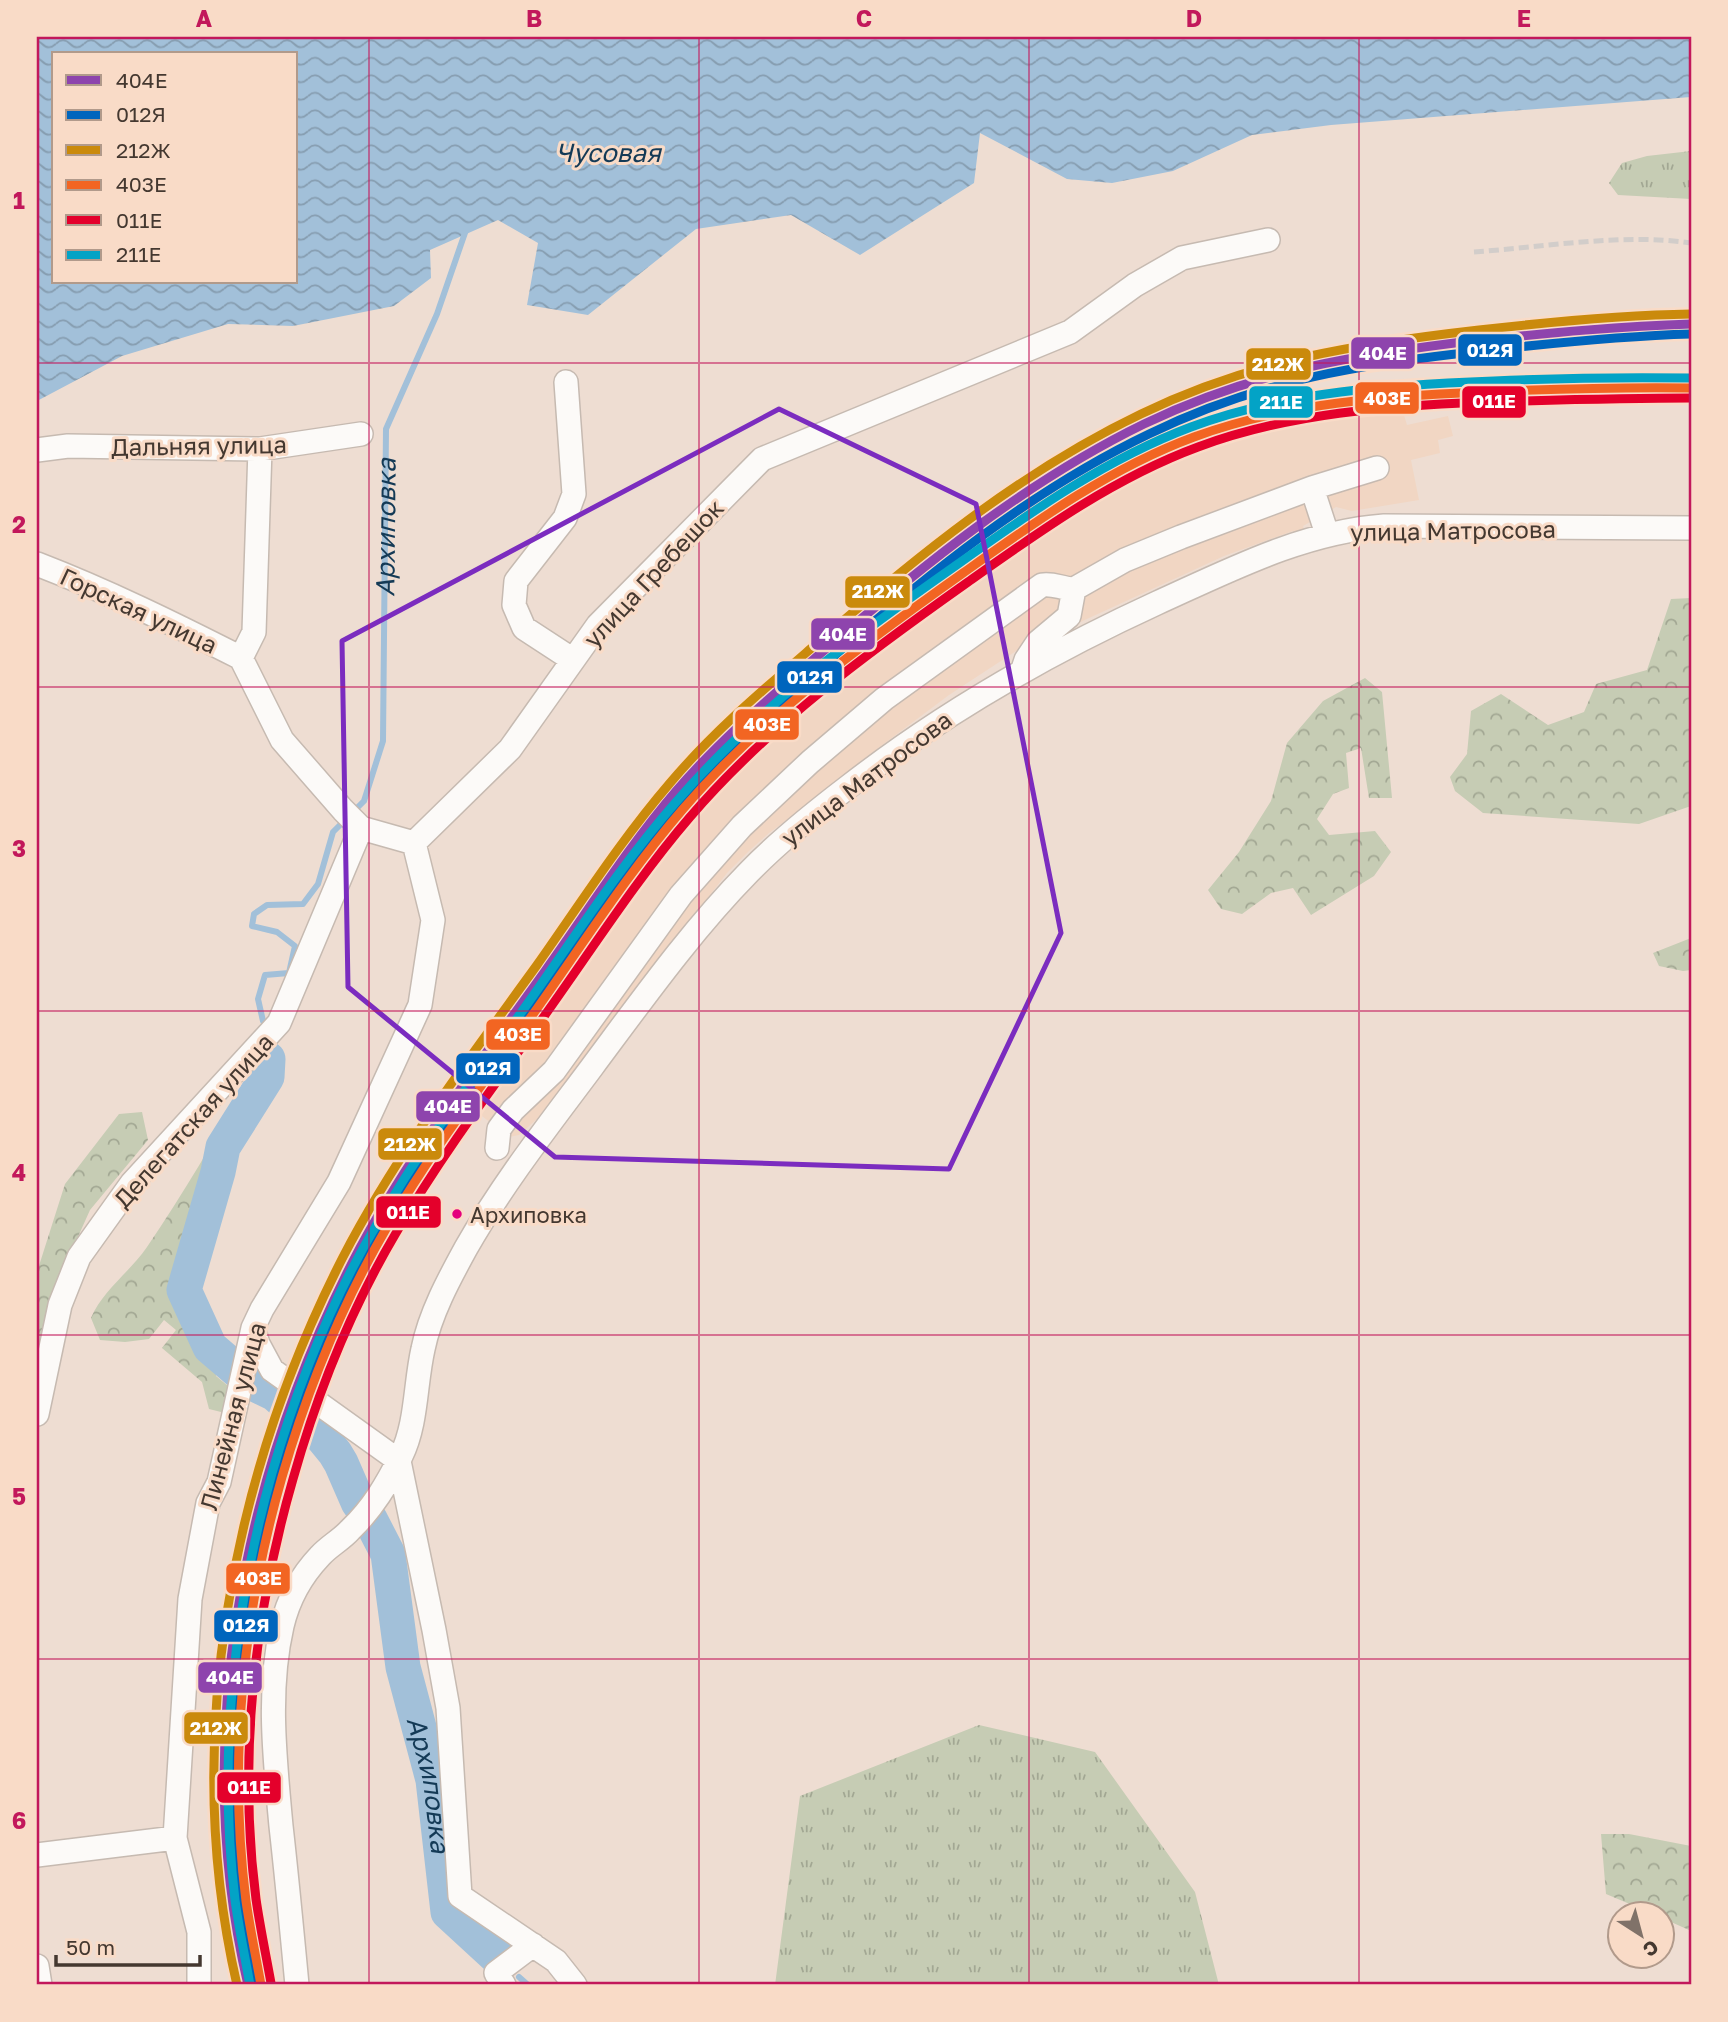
<svg xmlns="http://www.w3.org/2000/svg" width="1728" height="2022" font-family="'Golos Text',sans-serif">
<defs>
<pattern id="grass-tufts" width="24" height="20" patternUnits="userSpaceOnUse" patternTransform="scale(1.75)"><rect width="24" height="20" fill="#c6ccb4"/><path d="M3 7l-1-3M5 7V3M7 7l1-3M15 17l-1-3M17 17v-4M19 17l1-3" fill="none" stroke="#a2a793"/></pattern>
<pattern id="forest-crowns" width="20" height="18" patternUnits="userSpaceOnUse" patternTransform="scale(1.75)"><rect width="20" height="18" fill="#c6ccb4"/><path d="M2 6a3 3 0 1 1 6 0M12 15a3 3 0 1 1 6 0" fill="none" stroke="#a2a793"/></pattern>
<pattern id="water-waves" width="16" height="10" patternUnits="userSpaceOnUse" patternTransform="scale(1.75)"><rect width="16" height="10" fill="#a2c0d9"/><path d="M0 5q4-4 8 0t8 0" fill="none" stroke="#869db0"/></pattern>
</defs>
<rect width="100%" height="100%" fill="#eeddd2"/>
<path fill="#f1d6c3" d="M1400,402L1407,425L1448,416L1453,436L1438,440L1440,453L1411,460L1419,500L1352,511L1336,507L1303,526L1304,529L1295,534L1293,531L1224,556L1076,624L1030,642L949,695L861,761L829,789L769,833L749,851L727,873L537,1119L519,1135L509,1137L478,1113L646,872L680,827L775,729L818,689L1025,540L1121,482L1172,457L1202,444L1275,423L1315,413Z"/>
<path fill="url(#grass-tufts)" d="M1691,151V199L1618,195L1609,183L1622,163L1647,156Z
M979,1725L1095,1752L1195,1892L1219,1985H775L800,1796Z"/>
<path fill="url(#forest-crowns)" d="M1691,598V806L1639,824L1483,813L1455,791L1450,777L1467,754L1471,711L1501,694L1548,725L1584,712L1596,684L1647,670L1671,599Z
M1365,678L1382,692L1392,798H1369L1361,748L1346,753L1349,788L1333,794L1317,819L1329,835L1375,831L1391,852L1374,876L1311,915L1293,888L1271,893L1242,914L1221,909L1208,890L1239,852L1271,801L1287,743L1323,701Z
M1691,938V970L1683,971L1659,966L1653,953Z
M247,1082L264,1095L228,1170L200,1264L193,1295L215,1345L216,1376L228,1386L225,1413L209,1409L202,1382L162,1348L176,1330L164,1320L149,1339L125,1342L100,1340L91,1318C103,1290 129,1273 147,1247C183,1194 216,1138 247,1082Z
M142,1112L148,1140L90,1210L56,1286L37,1369V1272L65,1184L119,1114Z
M1601,1834H1629L1691,1846V1939L1689,1930L1662,1918V1913H1651L1606,1894Z"/>
<path fill="url(#water-waves)" fill-rule="evenodd" d="M37,37H1691V97L1331,125L1252,135L1173,171L1112,183L1067,179L980,133L974,183L860,255L791,215L696,229L588,315L527,305L538,243L498,220L430,250L431,278L394,306L293,326L228,324L122,356L37,401ZM54,54H296V282H54Z"/>
<g fill="none" stroke-linecap="round" stroke-linejoin="round">
<g stroke="#a2c0d9" stroke-width="6">
<path id="s1" d="M353,812L364,801L383,741L386,429L437,314L467,227"/>
<path d="M263,1021L258,999L265,975L289,973L295,946L277,932L252,926L254,914L267,905L303,904L318,884L333,832L345,820"/>
<path d="M519,1977L528,1985"/>
</g>
<path stroke="#a2c0d9" stroke-width="35" id="s2" d="M268,1059L267,1077L223,1147L218,1172L184,1290L210,1347L252,1383L275,1394L317,1431L335,1453L341,1463L358,1502L371,1521L388,1554L403,1667L433,1780L448,1912L498,1958"/>
<g stroke="#c6bab1" stroke-width="26">
<path id="minor" d="M566,382L574,494L565,518L516,581L514,605L524,628L573,660
M37,450L68,446L260,449L361,434
M1312,488L1377,468
M37,564C107,591 174,624 241,658
M241,658L282,740L343,810L361,828L414,843
M241,658L254,632L260,449
M1022,672L1026,660L1038,642L1069,616L1074,589
M414,843L510,749L598,625L762,459L1070,332L1135,285L1182,258L1268,240
M497,1148L499,1129L513,1110L554,1071L681,895L742,826L810,762L884,699L1042,585C1054,583 1062,589 1074,589L1125,560L1181,537L1312,488L1327,534
M253,1328L258,1344L272,1370L399,1461
M37,1414L60,1305L79,1257L132,1183L279,1023L361,828
M399,1461L434,1630L448,1708L460,1896L556,1961L575,1985
M37,1855L175,1838
M37,1966L40,1985
M199,1985V1932L175,1838L190,1599L208,1503L219,1482L253,1328L262,1309L339,1182L420,1005L433,920L414,843
M297,1985C292,1932 287,1879 281,1826C275,1760 267,1691 282,1626C288,1600 302,1575 320,1556C329,1546 341,1540 350,1530C373,1508 387,1484 401,1456C417,1424 415,1384 423,1349C430,1314 449,1279 466,1248C503,1183 548,1126 592,1067C642,1000 691,931 749,872C779,841 814,813 848,787C943,713 1048,653 1157,603C1230,570 1303,532 1384,526L1691,528
M504,1985L496,1973L533,1945"/>
</g>
<use href="#minor" stroke="#fcfaf8" stroke-width="23"/>
<path stroke="#d2cdca" stroke-width="5" stroke-dasharray="10 5" stroke-linecap="butt" d="M1474,252C1543,247 1624,233 1691,243"/>
<g stroke="#f9dbc7" stroke-width="14">
<path id="rail-1" d="M248,1985C191,1744 241,1480 353,1261C406,1159 478,1065 545,971C588,911 628,847 677,790C720,740 771,697 821,653C921,567 1025,482 1144,424C1256,370 1359,354 1480,340C1550,333 1621,326 1691,324"/>
</g>
<g stroke="#f9dbc7" stroke-width="14">
<path id="rail-2" d="M258,1983C202,1745 251,1479 363,1265C416,1163 487,1070 554,977C597,917 637,854 685,797C727,747 778,704 828,661C927,575 1030,491 1149,434C1260,380 1361,364 1482,351C1552,343 1621,336 1691,334"/>
</g>
<g stroke="#f9dbc7" stroke-width="14">
<path id="rail-3" d="M237,1985C181,1743 231,1476 343,1257C397,1153 469,1059 537,965C580,904 621,840 670,783C713,732 764,689 815,645C915,558 1020,472 1141,414C1253,360 1356,344 1479,330C1549,322 1620,315 1691,314"/>
</g>
<g stroke="#f9dbc7" stroke-width="14">
<path id="rail-4" d="M261,1985C256,1957 250,1929 246,1901C228,1760 243,1613 282,1477C307,1391 341,1306 386,1229C429,1155 481,1086 531,1017C581,947 627,874 683,809C763,716 863,644 963,573C1035,522 1110,468 1194,437C1286,403 1386,396 1483,392C1552,389 1622,387 1691,388"/>
</g>
<g stroke="#f9dbc7" stroke-width="14">
<path id="rail-5" d="M271,1983C266,1955 260,1927 256,1899C238,1760 254,1614 293,1479C317,1394 351,1309 396,1233C439,1159 490,1091 540,1022C589,954 635,881 690,817C770,724 869,652 968,582C1040,531 1114,478 1198,447C1289,413 1388,406 1484,402C1553,400 1622,398 1691,398"/>
</g>
<g stroke="#f9dbc7" stroke-width="14">
<path id="rail-6" d="M250,1985C245,1957 239,1929 235,1900C218,1758 233,1611 272,1473C297,1387 331,1301 377,1224C420,1149 472,1080 523,1010C573,940 619,867 676,802C757,708 857,635 958,564C1031,512 1106,459 1191,427C1288,391 1392,385 1494,381C1560,378 1625,377 1691,378"/>
</g>
<use href="#rail-1" stroke="#8e44ad" stroke-width="9"/>
<use href="#rail-2" stroke="#0065bd" stroke-width="9"/>
<use href="#rail-3" stroke="#ca8a0c" stroke-width="9"/>
<use href="#rail-4" stroke="#f26522" stroke-width="9"/>
<use href="#rail-5" stroke="#e4002b" stroke-width="9"/>
<use href="#rail-6" stroke="#03a3c6" stroke-width="9"/>
</g>
<path fill="none" stroke="#7b2cbf" stroke-width="5" stroke-linejoin="round" d="M779,409L976,504L1061,933L949,1169L555,1157L348,987L342,641Z"/>
<path fill="none" stroke="#c2185b" stroke-width="2" stroke-opacity="0.55" d="M369,37V1985M699,37V1985M1029,37V1985M1359,37V1985M37,363H1691M37,687H1691M37,1011H1691M37,1335H1691M37,1659H1691"/>
<circle fill="#e5007d" stroke="#f9dbc7" stroke-width="2.5" cx="457" cy="1214" r="6"/>
<g text-anchor="middle" dominant-baseline="central" stroke-width="6" stroke-linejoin="round" paint-order="stroke">
<g font-size="22" fill="#443830" stroke="#f9dbc7" text-anchor="start">
<text x="470" y="1214">Архиповка</text>
</g>
<g font-size="24" fill="#443830" stroke="#f9dbc7">
<text transform="translate(199 445) rotate(-1)">Дальняя улица</text>
<text transform="translate(1453 530) rotate(-1)">улица Матросова</text>
<text transform="translate(653 573) rotate(-47)">улица Гребешок</text>
<text transform="translate(139 610) rotate(25)">Горская улица</text>
<text transform="translate(866 778) rotate(-37)">улица Матросова</text>
<text transform="translate(193 1120) rotate(-48)">Делегатская улица</text>
<text transform="translate(232 1416) rotate(-75)">Линейная улица</text>
</g>
<g font-size="26" font-style="italic" fill="#143a56" stroke="#f9dbc7">
<text x="608" y="152">Чусовая</text>
<text stroke="none"><textPath href="#s1" startOffset="292">Архиповка</textPath></text>
<text stroke="none"><textPath href="#s2" startOffset="826">Архиповка</textPath></text>
</g>
</g>
<g stroke="#f9dbc7" stroke-width="2.5">
<rect x="1457" y="333" width="66" height="34" rx="7" fill="#0065bd"/>
<rect x="1350" y="336" width="66" height="34" rx="7" fill="#8e44ad"/>
<rect x="1245" y="347" width="67" height="34" rx="7" fill="#ca8a0c"/>
<rect x="1354" y="381" width="66" height="34" rx="7" fill="#f26522"/>
<rect x="1461" y="385" width="66" height="34" rx="7" fill="#e4002b"/>
<rect x="1248" y="385" width="66" height="34" rx="7" fill="#03a3c6"/>
<rect x="844" y="575" width="67" height="34" rx="7" fill="#ca8a0c"/>
<rect x="810" y="617" width="66" height="34" rx="7" fill="#8e44ad"/>
<rect x="776" y="660" width="67" height="34" rx="7" fill="#0065bd"/>
<rect x="734" y="708" width="66" height="33" rx="7" fill="#f26522"/>
<rect x="485" y="1018" width="66" height="33" rx="7" fill="#f26522"/>
<rect x="455" y="1052" width="66" height="33" rx="7" fill="#0065bd"/>
<rect x="415" y="1090" width="66" height="33" rx="7" fill="#8e44ad"/>
<rect x="377" y="1127" width="66" height="34" rx="7" fill="#ca8a0c"/>
<rect x="375" y="1195" width="67" height="34" rx="7" fill="#e4002b"/>
<rect x="225" y="1562" width="66" height="33" rx="7" fill="#f26522"/>
<rect x="213" y="1609" width="66" height="34" rx="7" fill="#0065bd"/>
<rect x="197" y="1661" width="66" height="33" rx="7" fill="#8e44ad"/>
<rect x="183" y="1711" width="66" height="34" rx="7" fill="#ca8a0c"/>
<rect x="216" y="1771" width="66" height="33" rx="7" fill="#e4002b"/>
</g>
<g font-size="19" text-anchor="middle" font-weight="bold" fill="#fff">
<text x="1490" y="357">012Я</text>
<text x="1383" y="360">404Е</text>
<text x="1278" y="371">212Ж</text>
<text x="1387" y="405">403Е</text>
<text x="1494" y="408">011Е</text>
<text x="1281" y="409">211Е</text>
<text x="878" y="598">212Ж</text>
<text x="843" y="641">404Е</text>
<text x="810" y="684">012Я</text>
<text x="767" y="731">403Е</text>
<text x="518" y="1041">403Е</text>
<text x="488" y="1075">012Я</text>
<text x="448" y="1113">404Е</text>
<text x="410" y="1151">212Ж</text>
<text x="408" y="1219">011Е</text>
<text x="258" y="1585">403Е</text>
<text x="246" y="1632">012Я</text>
<text x="230" y="1684">404Е</text>
<text x="216" y="1735">212Ж</text>
<text x="249" y="1794">011Е</text>
</g>
<rect width="1728" height="2022" fill="none" stroke="#f9dbc7" stroke-width="77"/>
<rect x="52" y="52" width="245" height="231" fill="#f9dbc7" stroke="#b19a8b" stroke-width="2"/>
<rect x="66" y="75" width="35" height="10" fill="#8e44ad" stroke="#b19a8b" stroke-width="2"/>
<text x="116" y="88" font-size="21" fill="#443830">404Е</text>
<rect x="66" y="110" width="35" height="10" fill="#0065bd" stroke="#b19a8b" stroke-width="2"/>
<text x="116" y="122" font-size="21" fill="#443830">012Я</text>
<rect x="66" y="145" width="35" height="10" fill="#ca8a0c" stroke="#b19a8b" stroke-width="2"/>
<text x="116" y="158" font-size="21" fill="#443830">212Ж</text>
<rect x="66" y="180" width="35" height="10" fill="#f26522" stroke="#b19a8b" stroke-width="2"/>
<text x="116" y="192" font-size="21" fill="#443830">403Е</text>
<rect x="66" y="215" width="35" height="10" fill="#e4002b" stroke="#b19a8b" stroke-width="2"/>
<text x="116" y="228" font-size="21" fill="#443830">011Е</text>
<rect x="66" y="250" width="35" height="10" fill="#03a3c6" stroke="#b19a8b" stroke-width="2"/>
<text x="116" y="262" font-size="21" fill="#443830">211Е</text>
<g transform="translate(1641 1935) rotate(144)"><circle r="33" fill="#f9dbc7" stroke="#b19a8b" stroke-width="2"/>
<path d="M0-5L12 26L0 18L-12 26Z" fill="#807269"/>
<text y="-10" font-size="19" font-weight="bold" text-anchor="middle" fill="#443830">С</text>
</g>
<path d="M56 1955v10h144v-10" fill="none" stroke="#443830" stroke-width="3.5"/>
<text x="66" y="1955" font-size="21" fill="#443830" stroke="#f9dbc7" stroke-width="5" paint-order="stroke">50 m</text>
<rect x="38" y="38" width="1652" height="1945" fill="none" stroke="#c2185b" stroke-width="2.5"/>
<g font-size="23" text-anchor="middle" font-weight="bold" fill="#c2185b">
<text x="204" y="27">A</text>
<text x="534" y="27">B</text>
<text x="864" y="27">C</text>
<text x="1194" y="27">D</text>
<text x="1524" y="27">E</text>
<text x="19" y="209">1</text>
<text x="19" y="533">2</text>
<text x="19" y="857">3</text>
<text x="19" y="1181">4</text>
<text x="19" y="1505">5</text>
<text x="19" y="1829">6</text>
</g>
</svg>
